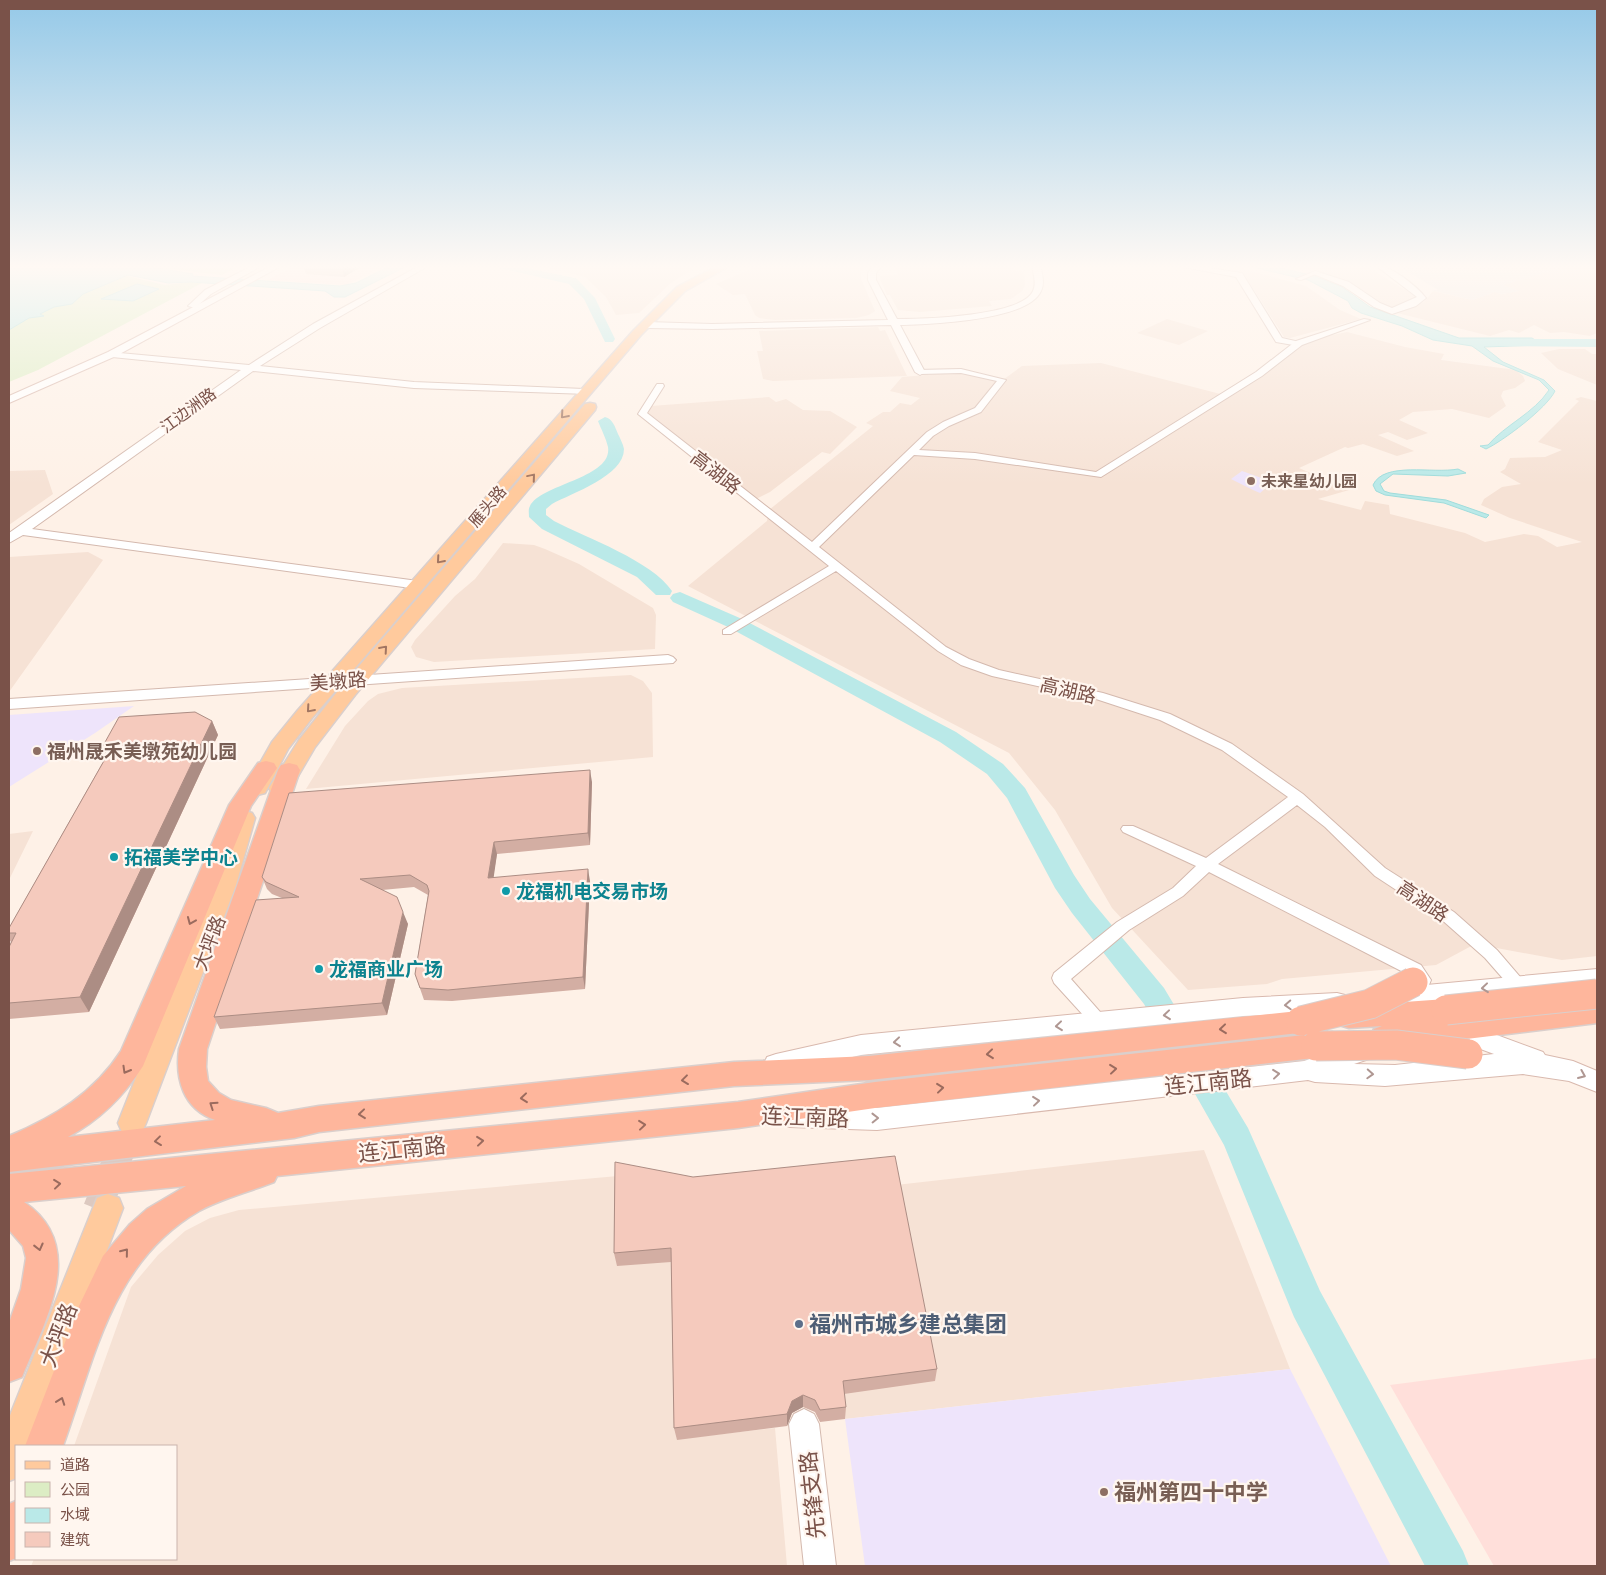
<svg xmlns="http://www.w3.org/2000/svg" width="1606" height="1575" font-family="Mulish,'Noto Sans SC',sans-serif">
<rect width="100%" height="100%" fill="#fef1e7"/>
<path fill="#f6e2d5" d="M536,265H674L693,269L671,283L639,313L616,315L606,297L585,277Z
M760,265H865L861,272V279L875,311L869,315L856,318L775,320L759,318L755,315L745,294L733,295L716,284Z
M893,265H1013L1014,271H1024L1025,285L1022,291L1011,299L989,301L992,306L920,312L898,310L890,295H887L880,279V276L898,275Z
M1286,265H1364L1417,297L1390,309L1322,273Z
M1597,265V333L1590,336L1564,332L1550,333L1534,325L1519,333L1509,330L1490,336L1393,312L1424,302L1433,291L1472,300L1495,292L1501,294L1519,291L1501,285L1570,266Z
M1240,268L1306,286L1340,310L1361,319L1290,338L1284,337Z
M1167,319L1208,331L1179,345L1137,333Z
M878,327L880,331L885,330L907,376L773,381L763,379L757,351H763L759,331Z
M1347,332L1405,347L1444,354L1441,360L1516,370L1523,376L1525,381L1515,388L1503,391L1501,396L1506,406L1489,418L1452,409L1413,412L1399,420L1428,433L1407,440L1388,432L1378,435L1414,451L1397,456L1363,444L1348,448L1345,447L1299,468L1349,490L1318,499L1361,510L1365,501L1389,505L1390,514L1465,533L1485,542L1524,534L1538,536L1557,547L1582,542L1510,518L1481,505L1484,499L1502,487L1521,484L1500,472L1505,469L1510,458L1545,457L1562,450L1538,442L1579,401L1575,399L1581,397L1597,401V956L1562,960L1475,944L1436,965L1282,979L1267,984L1188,990L1112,908L1055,810L1009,753L688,586L767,521L769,510L873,426L866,423L883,412H890L900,403L911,405L920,398L890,391L902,377L961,372L1000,382L1022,366L1101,363L1228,396L1304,344L1323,337Z
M1559,349H1585L1592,354H1597V385L1558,369L1541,353Z
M769,397L776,402L786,399L803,410L830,411L857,427L830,454L822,452L770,492L756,499L646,414L651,406Z
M45,470L53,494L9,525V471Z
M503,543L534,545L545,549L579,564L653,608L656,615L655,649L434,662L416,657L411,647L415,640L455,596L475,579Z
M88,552L103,560L9,692V557Z
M631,675L643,681L652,693L653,757L306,789L345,726L368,701L378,694L402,688Z
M33,831L9,880V834Z
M1204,1150L1290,1369L845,1419L842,1394L896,1185Z
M618,1176L673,1261L677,1439L775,1428L787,1566H31L34,1559H176V1446H74L131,1287L158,1255L185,1231L210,1218L239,1210Z"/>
<path fill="#ffdfda" d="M296,265H387L346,285L268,280Z
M1597,1358V1566H1494L1390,1385Z"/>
<path fill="#eee5e1" d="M1397,265H1592L1570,266L1503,285L1520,291L1501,294L1495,292L1472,300L1431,290H1438Z"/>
<path fill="#eee4fb" d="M1242,471L1273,482L1260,493L1253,490L1231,479Z
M134,706L95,733L9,787V715Z
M1290,1369L1391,1566H865L845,1419Z"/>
<path fill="#dcedc4" d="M51,265H241L222,275L144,266L127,276L165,285L191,282L202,283L38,370L9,382V282Z"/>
<path fill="#bae9e8" stroke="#9fdcdb" d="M9,265H147L145,266L193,274L192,276L340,286L356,283L392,265H409L345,297H334L325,291L191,282L168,283L128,275L83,294L72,304L54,307L40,314L44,316L29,318L9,330Z
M487,265H508L576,279L568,282Z
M1244,265H1269L1314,276L1342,287L1370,307L1459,338H1532L1543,345L1484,347L1503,362L1544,380L1555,391C1547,408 1503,441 1486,449L1480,446L1488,445C1505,425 1534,413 1549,390L1539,380L1493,361L1472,346L1433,340L1402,326L1361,313L1352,308L1348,301L1308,280Z
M137,284L159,289L133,301L101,299Z
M1458,469L1466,473L1448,476L1393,474L1380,484L1384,491L1390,493L1446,500L1489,515L1486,518L1444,503L1385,495L1376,491L1373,485C1384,461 1433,474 1458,469Z"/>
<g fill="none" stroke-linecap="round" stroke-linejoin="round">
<path fill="#bae9e8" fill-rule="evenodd" d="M495,265H513L577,279L595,298L615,339L613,342H605L584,299L569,284L500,268Z
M1504,339H1597V347L1499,346L1498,343Z
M605,417C613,419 615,427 618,434C620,438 623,444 624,449C624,476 572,493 552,504L546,509V515L554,521C587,538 652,561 672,591L670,595H656L637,577L542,529L529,517C529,513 528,509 530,506C541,484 613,478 608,447C606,438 601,429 598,421Z
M680,592L742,619L956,732L1003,764L1025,788L1074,875L1090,899L1164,988L1248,1128L1320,1291L1463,1551L1469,1566H1425L1294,1317L1224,1145L1144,1004L1072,913L1055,888L1007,798L987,774L940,742L728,627L673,602L670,598L673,594Z"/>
<path stroke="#ddc9c0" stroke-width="28" stroke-dasharray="28 14" stroke-linecap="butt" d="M97,1209L128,1133"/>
<g stroke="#d4b9ae" stroke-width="2">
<path id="minor" d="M1313,272L1318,273L1301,280L1296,279Z
M1364,319L1370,320L1302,345L1262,376L1101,477L975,459L914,455L819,547L946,647L969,659L999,670L1103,693L1170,714L1232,744L1303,794L1385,868L1454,912L1497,950L1527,985L1525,990L1519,992L1513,990L1485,958L1442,920L1375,876L1325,827L1297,805L1218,864L1421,965L1431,980L1429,985C1419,988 1415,982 1409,975L1209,872L1183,896L1129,930L1071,979L1109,1022L1106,1027L1100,1029L1094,1027L1054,983L1052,978L1054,973L1117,922L1173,888L1196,866L1123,832L1121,829L1123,826H1133L1206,858L1288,797L1222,750L1160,720L1096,699L992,676L961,665L938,651L836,571L731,634H723V630L829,566L638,414L657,384H663L664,386L647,413L812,542L927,432L943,422L975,408L997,381L961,373L920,374L916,372L917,370L961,369L1006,380L981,412L949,426L933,436L919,450L975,453L1096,472L1256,372L1296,341Z"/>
</g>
<g stroke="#d4b9ae" stroke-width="2">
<path id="tertiary" d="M254,265H263L211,294L195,308L188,306L205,290Z
M421,265H430L320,328L260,366L414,382L584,389L589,392L588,394L414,388L253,371L32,529L418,581L423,582L425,585L423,588L418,589L23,535L9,543V533L241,370L112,357L109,356V352L249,365L313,324Z
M698,265H722L726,267L722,269Z
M874,265H882L876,273V280L897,319C923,319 1022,316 1033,291C1037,283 1033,273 1032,265H1040C1042,273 1045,283 1041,291C1028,321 929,324 900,325L925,372L920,375L915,372L891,325L712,329L647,328L642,325L647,322L712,324L888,320L868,280V273Z
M1173,265H1189L1242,273L1282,338L1304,343L1299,346L1276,342L1236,277Z
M1375,265C1389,264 1417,286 1426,298L1416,306L1392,314L1374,307L1343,286L1311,273L1315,271L1349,282L1380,303L1392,308L1417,297Z
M668,655L673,657L676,660L673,663L9,709V699Z
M804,1409L814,1414L819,1424L836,1566H804L789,1424L794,1414Z"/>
</g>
<g stroke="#d9b9ae" stroke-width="2">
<path id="secondary" d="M273,265H283L116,356L9,403V396L108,352Z
M1597,969V987L1394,1006L1386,1003L1383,997L1386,991L1394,988Z
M1337,993L1345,995L1348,1002L1345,1009L1337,1011L1243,1016L861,1055L776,1074L767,1071L764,1064L767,1057L776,1054L861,1035L1243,998Z
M1475,1027L1543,1052L1545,1055L1573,1061L1597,1071V1092L1569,1081L1523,1074L1385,1086L1315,1082L1308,1080L877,1130L790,1127L781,1124L777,1116L781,1108L790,1105L877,1108L1304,1061L1361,1042L1369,1045L1373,1052L1369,1059L1354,1064L1395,1065L1494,1054L1467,1044L1463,1037L1467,1030Z"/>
</g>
<g stroke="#dacfcc" stroke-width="3">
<path id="primary" d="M719,265H731L685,291L641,335L312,718L288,749L265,793L257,795L249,793L246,788L272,742L298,710L633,331L677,287Z
M590,403L595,404L596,407L595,410L355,695L315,747L288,793L280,795L272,793L269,788L299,740L341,687L585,404Z
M244,811L252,813L255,818L236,885L146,1123L142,1132L132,1136L122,1132L118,1123L212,885L233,818L236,813Z
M108,1194L119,1198L123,1208L33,1446H16V1478L9,1481V1418L97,1198Z"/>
</g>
<g stroke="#dacfcc" stroke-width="3">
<path id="trunk" d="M266,761L274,763L277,768L251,806L143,1066C124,1096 100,1120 68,1137L215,1120C183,1109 175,1079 179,1049L278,770L281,765L289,763L297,765L300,770L207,1049L206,1067L208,1081L219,1093L231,1100L266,1108L278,1113L319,1106L734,1062L869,1056L1317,1009L1327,1012L1331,1020L1327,1028L1317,1031L869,1080L734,1086L319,1132L294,1138L9,1172V1136C54,1117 94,1093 121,1051L229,805L258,763Z
M1446,999L1456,1002L1460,1010L1456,1017L1597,1001V1023L1384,1049L1374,1045L1370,1037L1374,1029L1382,1026L1349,1028L1339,1025L1335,1017L1339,1009L1349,1006Z
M1332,1032L1342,1036L1346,1044L1342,1052L1332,1056L875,1108L738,1128L277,1176L274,1182C249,1192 223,1198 199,1211C111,1262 95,1358 63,1446H25L79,1306L103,1256L130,1224L147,1209L186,1186L24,1202C89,1246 45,1321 22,1377L9,1382V1323L21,1289L26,1258L23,1246L9,1230V1174L738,1102L875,1082Z
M16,1501V1558L9,1561V1504Z"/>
</g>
<use href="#minor" fill="#fff" fill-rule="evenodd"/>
<use href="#tertiary" fill="#fff" fill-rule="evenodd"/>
<use href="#secondary" fill="#fff" fill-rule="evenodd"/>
<use href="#primary" fill="#ffca9d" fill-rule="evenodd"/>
<use href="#trunk" fill="#feb69c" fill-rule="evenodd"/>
<g stroke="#dacfcc" stroke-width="31" stroke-linecap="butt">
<path id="trunk-bridge" d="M1446,1010L1597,994
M1301,1021L1370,1004L1413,982
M1316,1046L1396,1045L1468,1054"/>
</g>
<use href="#trunk-bridge" stroke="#feb69c" stroke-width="29"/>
</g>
<path fill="#d3aea3" d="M303,265H364L344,277L306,274Z
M212,721L218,735L89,1012L9,1019V947L11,942L9,939V928L103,762L99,753Z
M592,782L590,845L497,854L493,877L590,881L585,989L452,1001L424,1000L415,974L428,895L414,887L382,890L408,924L387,1015L220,1029L214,1017L282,898L272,894L267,889L262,877Z
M615,1162L937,1369L935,1381L844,1394L846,1407L845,1419L820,1422L815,1412L803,1407L792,1413L787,1426L677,1440L674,1428L671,1262L617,1266L614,1253Z"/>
<path fill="#ac8d84" d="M346,265H364L344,277L342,267Z
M212,721L218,735L89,1012L80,997Z
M590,770L592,782L590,845L588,833Z
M494,842L497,854L492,889L488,878Z
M588,869L590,881L585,989L583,977Z
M403,912L408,924L387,1015L382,1003Z
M803,1395V1407L792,1413L787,1426V1414L792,1401Z"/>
<path fill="#f5cabd" stroke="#ac8d84" d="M303,265H346L342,267Z
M195,712L212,721L80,997L9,1003V947L16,933H9V928L109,752L99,753L119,717Z
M590,770L588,833L494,842L488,878L588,869L583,977L448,990L420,988L415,974L429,891L427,885L410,875L360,879L397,897L403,912L382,1003L214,1017L256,900L299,897L266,882L262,877L289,793Z
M895,1156L937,1369L843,1381L846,1407L820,1410L815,1400L803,1395L792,1401L787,1414L674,1428L671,1248L614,1253L615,1162L693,1177Z"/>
<defs><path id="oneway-chevron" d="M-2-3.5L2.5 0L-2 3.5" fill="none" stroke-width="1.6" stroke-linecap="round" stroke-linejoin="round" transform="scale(1.25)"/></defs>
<g stroke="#a27662">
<use href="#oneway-chevron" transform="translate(564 415) rotate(131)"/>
<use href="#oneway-chevron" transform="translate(532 477) rotate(-50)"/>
<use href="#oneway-chevron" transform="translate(440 560) rotate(131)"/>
<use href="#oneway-chevron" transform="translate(384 649) rotate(-49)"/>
<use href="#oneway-chevron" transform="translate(310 709) rotate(131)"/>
</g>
<g stroke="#9b6b5e">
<use href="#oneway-chevron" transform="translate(191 921) rotate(113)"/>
<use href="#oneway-chevron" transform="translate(1223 1029) rotate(174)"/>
<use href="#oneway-chevron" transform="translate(990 1054) rotate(174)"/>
<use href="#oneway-chevron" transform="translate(1113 1069) rotate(-6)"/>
<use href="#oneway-chevron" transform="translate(126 1070) rotate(120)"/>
<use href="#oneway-chevron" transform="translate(685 1080) rotate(173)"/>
<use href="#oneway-chevron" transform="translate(940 1088) rotate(-6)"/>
<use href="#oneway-chevron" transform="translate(524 1098) rotate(174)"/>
<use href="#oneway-chevron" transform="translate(213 1105) rotate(-146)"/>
<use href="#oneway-chevron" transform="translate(362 1114) rotate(174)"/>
<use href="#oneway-chevron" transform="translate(642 1125) rotate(-6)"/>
<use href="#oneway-chevron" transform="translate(158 1141) rotate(173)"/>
<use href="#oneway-chevron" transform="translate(480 1141) rotate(-6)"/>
<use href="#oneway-chevron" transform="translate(57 1184) rotate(-6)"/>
<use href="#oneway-chevron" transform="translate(39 1247) rotate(76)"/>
<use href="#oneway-chevron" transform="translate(125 1252) rotate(-51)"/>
<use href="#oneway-chevron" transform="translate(61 1401) rotate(-70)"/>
</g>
<g stroke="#af9792">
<use href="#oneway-chevron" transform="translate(1485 988) rotate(174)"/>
<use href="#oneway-chevron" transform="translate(1288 1005) rotate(177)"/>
<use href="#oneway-chevron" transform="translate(1167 1015) rotate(174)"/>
<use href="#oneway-chevron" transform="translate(1059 1026) rotate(174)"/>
<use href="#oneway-chevron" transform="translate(897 1042) rotate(174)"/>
<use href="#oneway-chevron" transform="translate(1276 1074) rotate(-6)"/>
<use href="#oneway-chevron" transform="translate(1370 1074) rotate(3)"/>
<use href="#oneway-chevron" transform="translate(1582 1075) rotate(23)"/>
<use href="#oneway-chevron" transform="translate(1036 1101) rotate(-6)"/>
<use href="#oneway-chevron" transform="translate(875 1118) rotate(-1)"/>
</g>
<linearGradient id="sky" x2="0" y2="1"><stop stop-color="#95c9e8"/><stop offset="0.55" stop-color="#fff9f4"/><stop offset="1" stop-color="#fff9f4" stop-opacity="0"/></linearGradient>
<rect width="1606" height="485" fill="url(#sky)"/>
<g fill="#8d6e63" stroke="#fff6ef" stroke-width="2">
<circle cx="1251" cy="481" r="5"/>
<circle cx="37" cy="751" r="5"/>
<circle cx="1104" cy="1492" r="5"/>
</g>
<g fill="#0f9aa8" stroke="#fff6ef" stroke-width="2">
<circle cx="114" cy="857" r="5"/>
<circle cx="506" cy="891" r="5"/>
<circle cx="319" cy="969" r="5"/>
</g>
<circle fill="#5c6f8a" stroke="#fff6ef" stroke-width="2" cx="799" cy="1324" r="5"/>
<g text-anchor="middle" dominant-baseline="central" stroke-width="4.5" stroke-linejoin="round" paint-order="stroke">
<g font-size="16" fill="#7a5249" stroke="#fff6ef">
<text transform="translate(188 410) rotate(-36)">江边洲路</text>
<text transform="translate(487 506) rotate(-50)">雁头路</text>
</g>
<g font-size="16" font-weight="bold" fill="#785e54" stroke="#fff6ef" text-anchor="start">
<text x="1261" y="481">未来星幼儿园</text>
</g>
<g font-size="19" fill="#7a5249" stroke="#fff6ef">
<text transform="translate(716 472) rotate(38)">高湖路</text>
<text transform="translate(338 681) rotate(-4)">美墩路</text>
<text transform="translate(1068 690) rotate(13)">高湖路</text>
<text transform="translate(1423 901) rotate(34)">高湖路</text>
<text transform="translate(209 943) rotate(-69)">大坪路</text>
</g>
<g font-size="19" font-weight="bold" fill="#785e54" stroke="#fff6ef" text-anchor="start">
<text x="47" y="751">福州晟禾美墩苑幼儿园</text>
</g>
<g font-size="19" font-weight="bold" fill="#0d838f" stroke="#fff6ef" text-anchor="start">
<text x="124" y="857">拓福美学中心</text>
<text x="516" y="891">龙福机电交易市场</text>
<text x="329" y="969">龙福商业广场</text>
</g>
<g font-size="22" fill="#7a5249" stroke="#fff6ef">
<text transform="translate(1208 1082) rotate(-6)">连江南路</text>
<text transform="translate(805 1117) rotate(2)">连江南路</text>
<text transform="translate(402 1149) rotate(-6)">连江南路</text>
<text transform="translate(58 1335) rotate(-69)">大坪路</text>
<text transform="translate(812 1495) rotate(-96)">先锋支路</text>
</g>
<g font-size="22" font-weight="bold" fill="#4e5e75" stroke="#fff6ef" text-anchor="start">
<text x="809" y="1324">福州市城乡建总集团</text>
</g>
<g font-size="22" font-weight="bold" fill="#785e54" stroke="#fff6ef" text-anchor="start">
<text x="1114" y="1492">福州第四十中学</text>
</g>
</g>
<rect width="1606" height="1575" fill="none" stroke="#7a5249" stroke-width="20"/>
<rect x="15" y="1445" width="162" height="115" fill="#fff6ef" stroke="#cab4ad"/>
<rect x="25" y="1461" width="25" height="8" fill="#ffca9d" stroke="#cab4ad"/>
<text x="60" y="1470" font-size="15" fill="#7a5249">道路</text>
<rect x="25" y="1482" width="25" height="15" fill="#dcedc4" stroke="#cab4ad"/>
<text x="60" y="1495" font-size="15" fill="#7a5249">公园</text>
<rect x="25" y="1508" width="25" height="15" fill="#bae9e8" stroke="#cab4ad"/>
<text x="60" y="1520" font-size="15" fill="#7a5249">水域</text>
<rect x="25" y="1532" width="25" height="15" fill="#f5cabd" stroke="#cab4ad"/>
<text x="60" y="1545" font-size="15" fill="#7a5249">建筑</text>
</svg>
